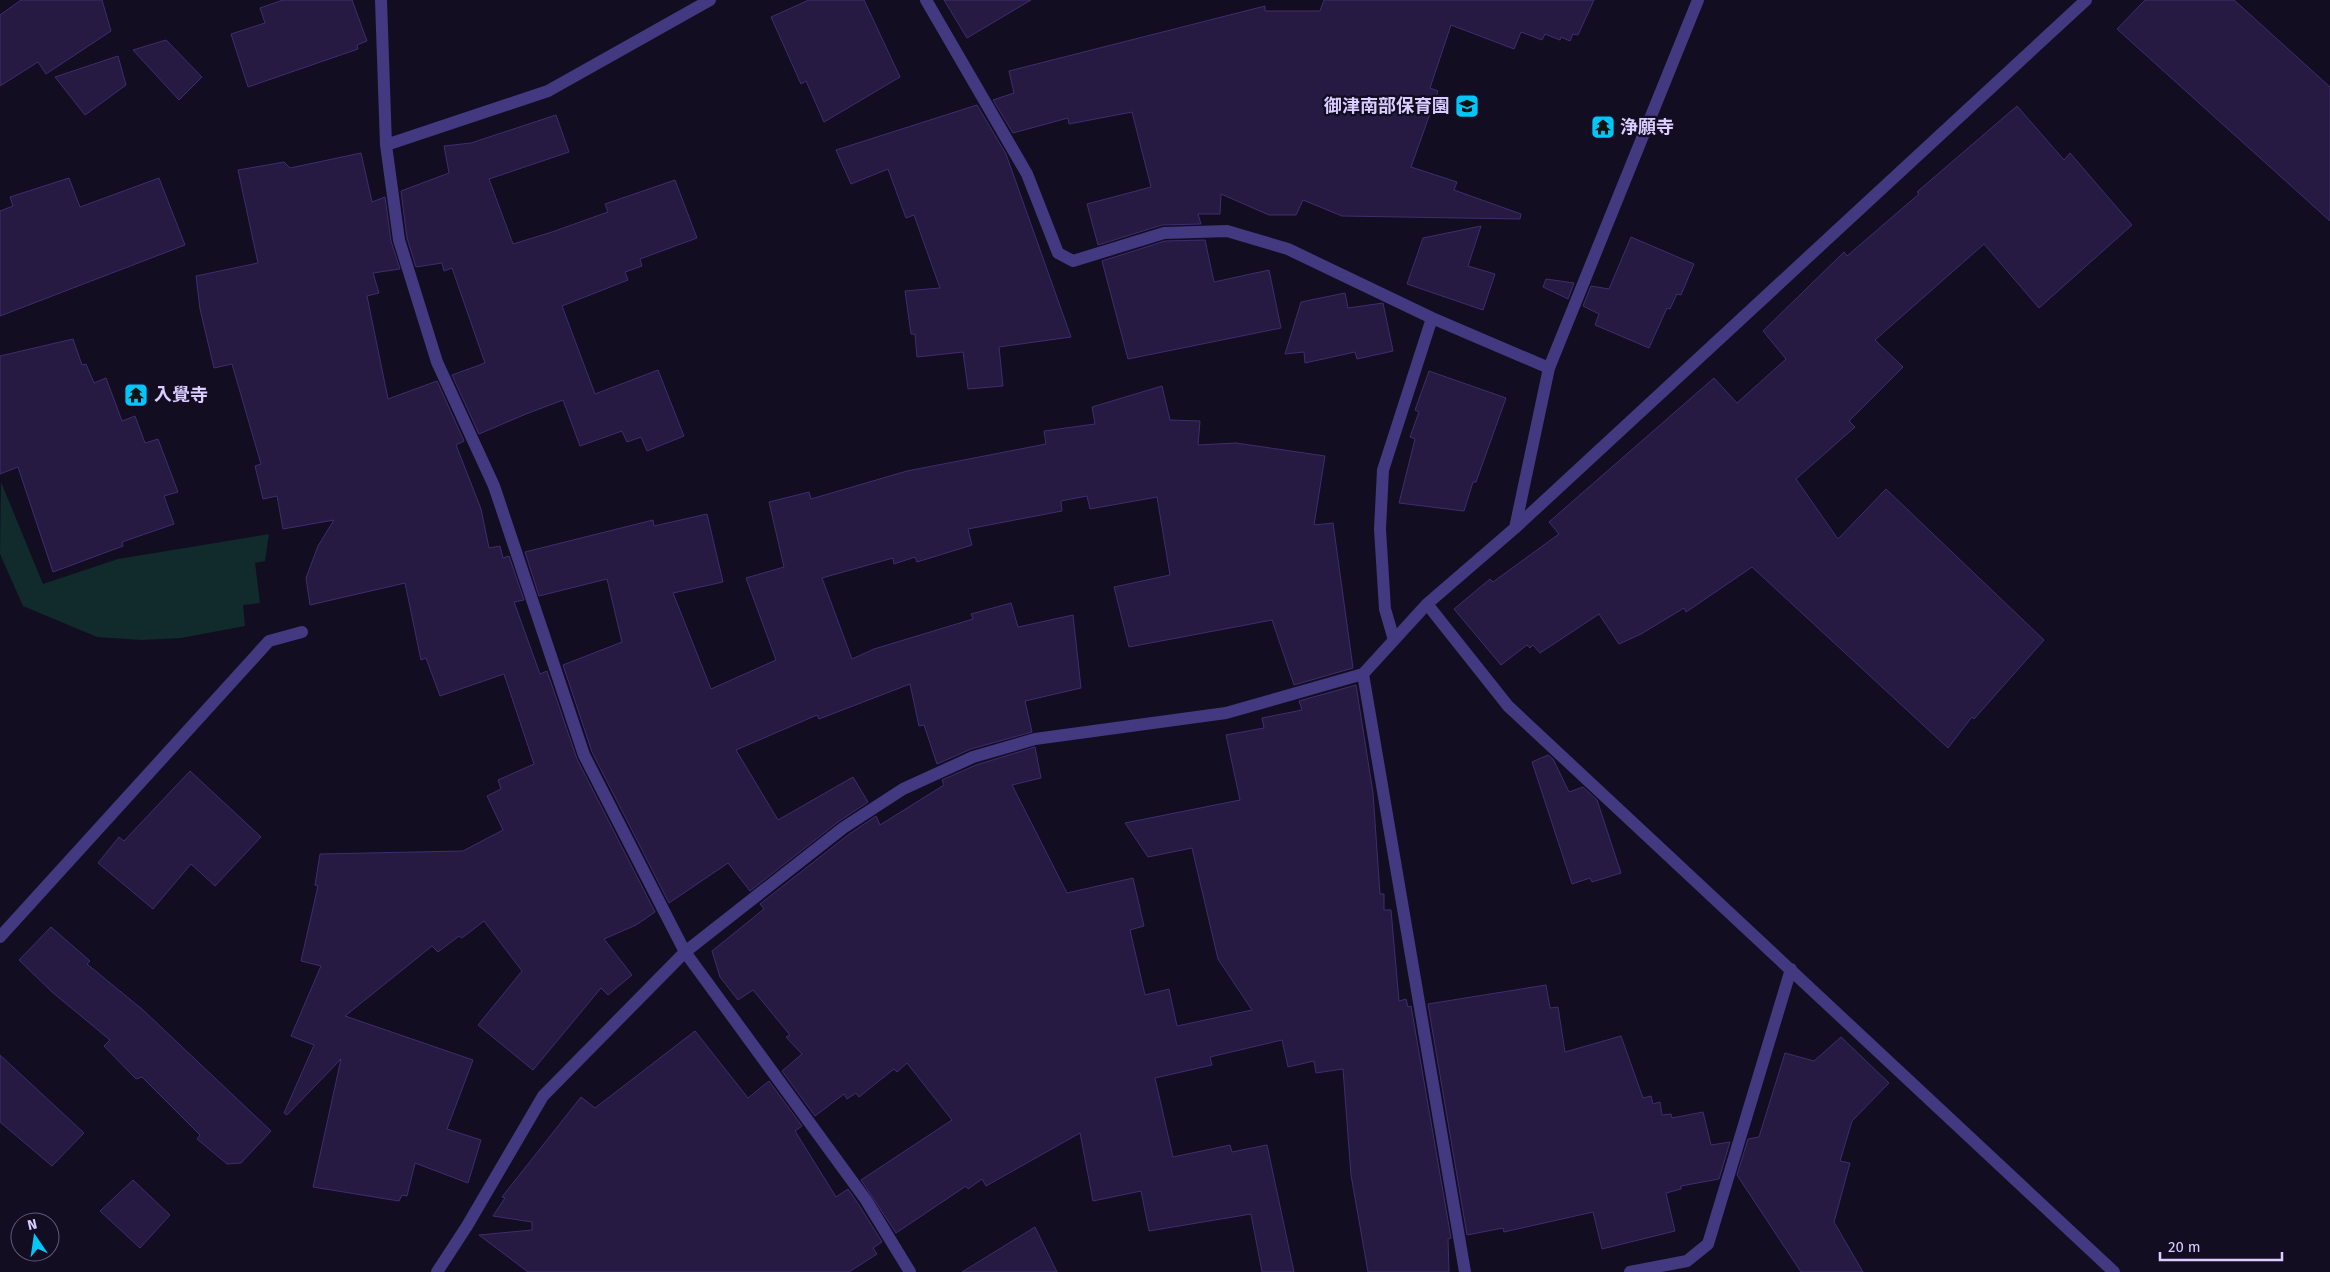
<svg xmlns="http://www.w3.org/2000/svg" width="2330" height="1272" font-family="'Fira Sans','Noto Sans JP',sans-serif">
<rect width="100%" height="100%" fill="#130d22"/>
<path fill="#112a2c" d="M1,482L43,584L118,559L269,534L265,561L255,563L260,603L243,605L245,626L181,638L142,640L97,637L23,606L0,554Z"/>
<path fill="#261a42" stroke="#402c6e" d="M21,0H102L111,31L46,74L38,62L0,86V15Z
M283,0H352L367,41L357,45L358,49L248,87L231,34L265,23L260,8Z
M809,0H864L900,77L824,122L806,81L801,84L771,17Z
M944,0H1031L967,38Z
M1324,0H1594L1578,35L1573,34L1570,41L1561,37L1560,40L1545,34L1542,40L1521,32L1514,49L1451,25L1430,88L1438,91L1411,167L1457,182L1454,190L1521,214L1520,219L1342,216L1303,200L1296,215H1269L1221,194L1220,214H1198L1201,224L1162,225L1098,245L1087,204L1151,187L1132,112L1069,124L1068,118L1013,133L993,100L1014,93L1009,71L1265,6V11H1320Z
M2145,0H2234L2330,87V221L2117,29Z
M166,40L202,77L179,100L133,50Z
M118,56L126,85L85,115L55,77Z
M977,105L1006,154L1071,337L999,347L1003,386L968,389L963,352L917,357L915,334H911L905,291L940,288L914,215L906,218L888,169L851,184L836,150Z
M2017,106L2064,160L2070,153L2132,225L2039,308L1984,244L1875,340L1903,367L1849,421L1855,427L1796,479L1838,539L1886,489L2044,640L1974,719L1972,717L1948,748L1752,567L1686,612L1684,608L1641,634L1619,644L1599,614L1540,653L1533,645L1530,648L1527,645L1501,665L1454,609L1490,579L1493,582L1559,534L1549,522L1714,378L1737,403L1786,359L1763,331L1844,252L1847,256L1919,194L1917,192Z
M556,115L569,152L489,179L513,244L552,232L608,212L605,204L675,180L697,238L640,259L642,266L625,272L628,280L562,306L595,394L658,370L684,436L647,451L641,437L627,442L622,431L580,446L563,400L526,414L479,434L452,375L485,363L452,268L444,271L442,263L416,267L407,238L401,191L449,173L444,146L471,143Z
M361,153L372,202L385,197L391,241L400,269L373,273L379,293L367,296L388,399L437,381L464,441L456,445L481,509L489,548L500,546L503,558L509,556L524,600L514,602L540,674L547,671L577,759L655,912L636,925L604,939L632,975L608,995L601,988L533,1070L478,1025L522,971L484,921L462,938L459,936L438,952L432,946L345,1016L473,1060L447,1129L481,1140L468,1183L415,1163L407,1196L402,1195L399,1201L313,1187L341,1059L287,1115L284,1113L314,1045L291,1036L321,966L301,961L318,886L315,885L320,854L463,851L503,830L487,796L501,789L498,780L534,764L504,674L440,696L426,658L421,660L405,583L310,605L306,578L318,546L334,520L283,529L277,496L263,499L255,466L261,464L232,364L214,368L200,309L196,276L258,263L238,170L284,162L290,168Z
M69,178L80,207L159,178L185,245L0,316V211L13,206L10,197Z
M1481,226L1468,266L1495,274L1483,310L1407,284L1423,238Z
M1631,237L1694,264L1681,295L1677,294L1670,309L1667,308L1649,348L1595,325L1599,314L1583,306L1591,286L1609,289Z
M1205,240L1214,282L1269,270L1281,328L1128,359L1102,261L1165,241Z
M1546,279L1574,283L1568,299L1543,287Z
M1345,293L1348,308L1383,303L1393,351L1357,359L1355,352L1305,363L1304,352L1285,354L1301,302Z
M73,339L82,365L86,364L94,383L106,378L122,421L135,416L145,443L158,439L178,492L164,496L174,524L122,542L123,546L53,572L18,467L0,474V356Z
M1429,371L1506,398L1476,482H1473L1464,511L1399,503L1415,439L1410,437L1419,412L1415,410Z
M1162,386L1170,420L1200,421L1198,445L1236,443L1325,456L1314,525L1333,523L1353,668L1294,685L1272,620L1129,647L1114,587L1170,575L1157,497L1090,509L1087,496L1061,501L1062,511L968,529L972,545L917,562L915,557L894,564L893,558L822,578L852,659L874,649L973,619L971,614L1011,603L1018,627L1073,615L1081,688L1025,701L1032,732L971,749L937,764L924,725L919,726L910,684L819,719L817,715L736,750L778,820L853,777L868,802L838,822L750,891L728,863L669,903L592,752L563,665L622,642L607,579L539,596L525,552L653,520L654,526L707,514L723,582L673,593L711,689L776,660L746,578L784,567L769,502L809,492L811,499L907,471L1046,444L1044,431L1095,424L1092,407Z
M1356,685L1373,793L1380,894H1384V910H1391L1399,1001L1406,999L1408,1007L1411,1006L1451,1238L1448,1239L1449,1272H1368L1351,1175L1343,1069L1316,1073L1314,1061L1288,1067L1282,1040L1210,1057L1212,1065L1155,1078L1173,1157L1230,1145L1232,1152L1267,1145L1294,1272H1262L1251,1214L1149,1231L1141,1191L1093,1201L1080,1133L986,1186L982,1179L968,1189L966,1186L896,1233L861,1180L952,1120L907,1063L897,1072L894,1069L859,1097L856,1093L847,1099L844,1094L815,1116L782,1071L802,1054L786,1037L790,1035L753,990L738,1000L720,977L712,951L764,909L760,904L848,835L876,816L880,825L944,785L942,780L976,765L1035,747L1041,778L1012,785L1067,893L1133,878L1144,926L1130,930L1145,995L1169,989L1177,1026L1252,1010L1218,959L1192,848L1148,857L1125,823L1240,800L1226,735L1264,728L1262,718L1302,710L1299,701Z
M1548,755L1553,759L1569,792L1583,787L1597,800L1621,873L1592,882L1590,878L1572,884L1532,762Z
M190,771L261,837L215,886L191,864L153,909L98,863L119,837L124,841Z
M51,927L90,961L87,964L143,1010L271,1131L241,1163L227,1164L197,1139L200,1135L142,1077L136,1079L104,1046L110,1040L52,992L19,960Z
M1546,985L1550,1008L1558,1007L1565,1052L1621,1036L1643,1098L1651,1096L1653,1104L1660,1102L1662,1115L1671,1114L1672,1118L1703,1112L1711,1145L1730,1142L1719,1179L1681,1186V1189L1666,1193L1675,1231L1602,1249L1593,1212L1504,1232L1503,1228L1467,1235L1428,1004Z
M695,1031L748,1098L769,1081L802,1126L795,1131L836,1197L848,1189L859,1205L882,1242L873,1248L877,1254L849,1272H528L479,1235L532,1230V1222L493,1216L505,1198L502,1197L581,1097L595,1108Z
M1841,1037L1889,1083L1852,1121L1840,1161L1850,1163L1834,1222L1863,1272H1801L1737,1175L1748,1139L1759,1137L1785,1053L1814,1061Z
M0,1055L84,1133L52,1166L0,1122Z
M133,1180L170,1215L140,1248L100,1211Z
M1035,1227L1057,1272H962Z"/>
<g fill="none" stroke-linecap="round" stroke-linejoin="round">
<path stroke="#433980" stroke-width="12" d="M381,0L386,145L399,240L437,362L494,486L584,755L685,952L866,1200L910,1272
M926,0L1027,174L1058,253L1073,261L1164,233L1227,231L1288,249L1432,318L1549,368
M386,145L548,91L710,0
M1515,528L1549,368L1698,0
M1427,604L1508,706L2114,1272
M1394,640L1385,609L1380,529L1383,470L1432,318
M1363,674L1465,1272
M0,937L269,641L302,632
M437,1272L467,1226L543,1096L685,952L843,828L903,789L973,757L1035,739L1226,713L1363,674L1427,604L1515,528L2086,0
M1630,1272L1687,1261L1708,1244L1791,969"/>
</g>
<defs>
<g id="school-square" transform="scale(1.25)"><rect x="-9" y="-9" width="18" height="18" rx="4" fill="#02c6f7" stroke="#130d22"/><path d="M0-5L7-2L0 1L-7-2ZM-4 1L0 2.5L4 1V4Q0 6-4 4Z" fill="#111"/></g>
<g id="temple-square" transform="scale(1.25)"><rect x="-9" y="-9" width="18" height="18" rx="4" fill="#02c6f7" stroke="#130d22"/><path d="M0-6L5-2H3V0L6.5 2.5H4V6H1.5V3h-3V6H-4V2.5H-6.5L-3 0V-2H-5Z" fill="#111"/></g>
</defs>
<g fill-rule="evenodd">
<use href="#school-square" x="1467" y="106"/>
<use href="#temple-square" x="1603" y="127"/>
<use href="#temple-square" x="136" y="395"/>
</g>
<g text-anchor="middle" dominant-baseline="central" stroke-width="4.5" stroke-linejoin="round" paint-order="stroke">
<g font-size="18" font-weight="bold" fill="#d9ceff" stroke="#130d22" text-anchor="start">
<text x="1450" y="106" text-anchor="end">御津南部保育園</text>
<text x="1620" y="127">浄願寺</text>
<text x="154" y="395">入覺寺</text>
</g>
</g>
<g transform="translate(35 1237) rotate(347)"><circle r="24" fill="#130d22" stroke="#625a7a"/>
<path d="M0-4L9 19L0 12L-9 19Z" fill="#02c6f7"/>
<text y="-8" font-size="14" font-weight="bold" text-anchor="middle" fill="#d9ceff">N</text>
</g>
<path d="M2160 1252v8h122v-8" fill="none" stroke="#d9ceff" stroke-width="2.5"/>
<text x="2168" y="1252" font-size="15" fill="#d9ceff" stroke="#130d22" stroke-width="4" paint-order="stroke">20 m</text>
</svg>
